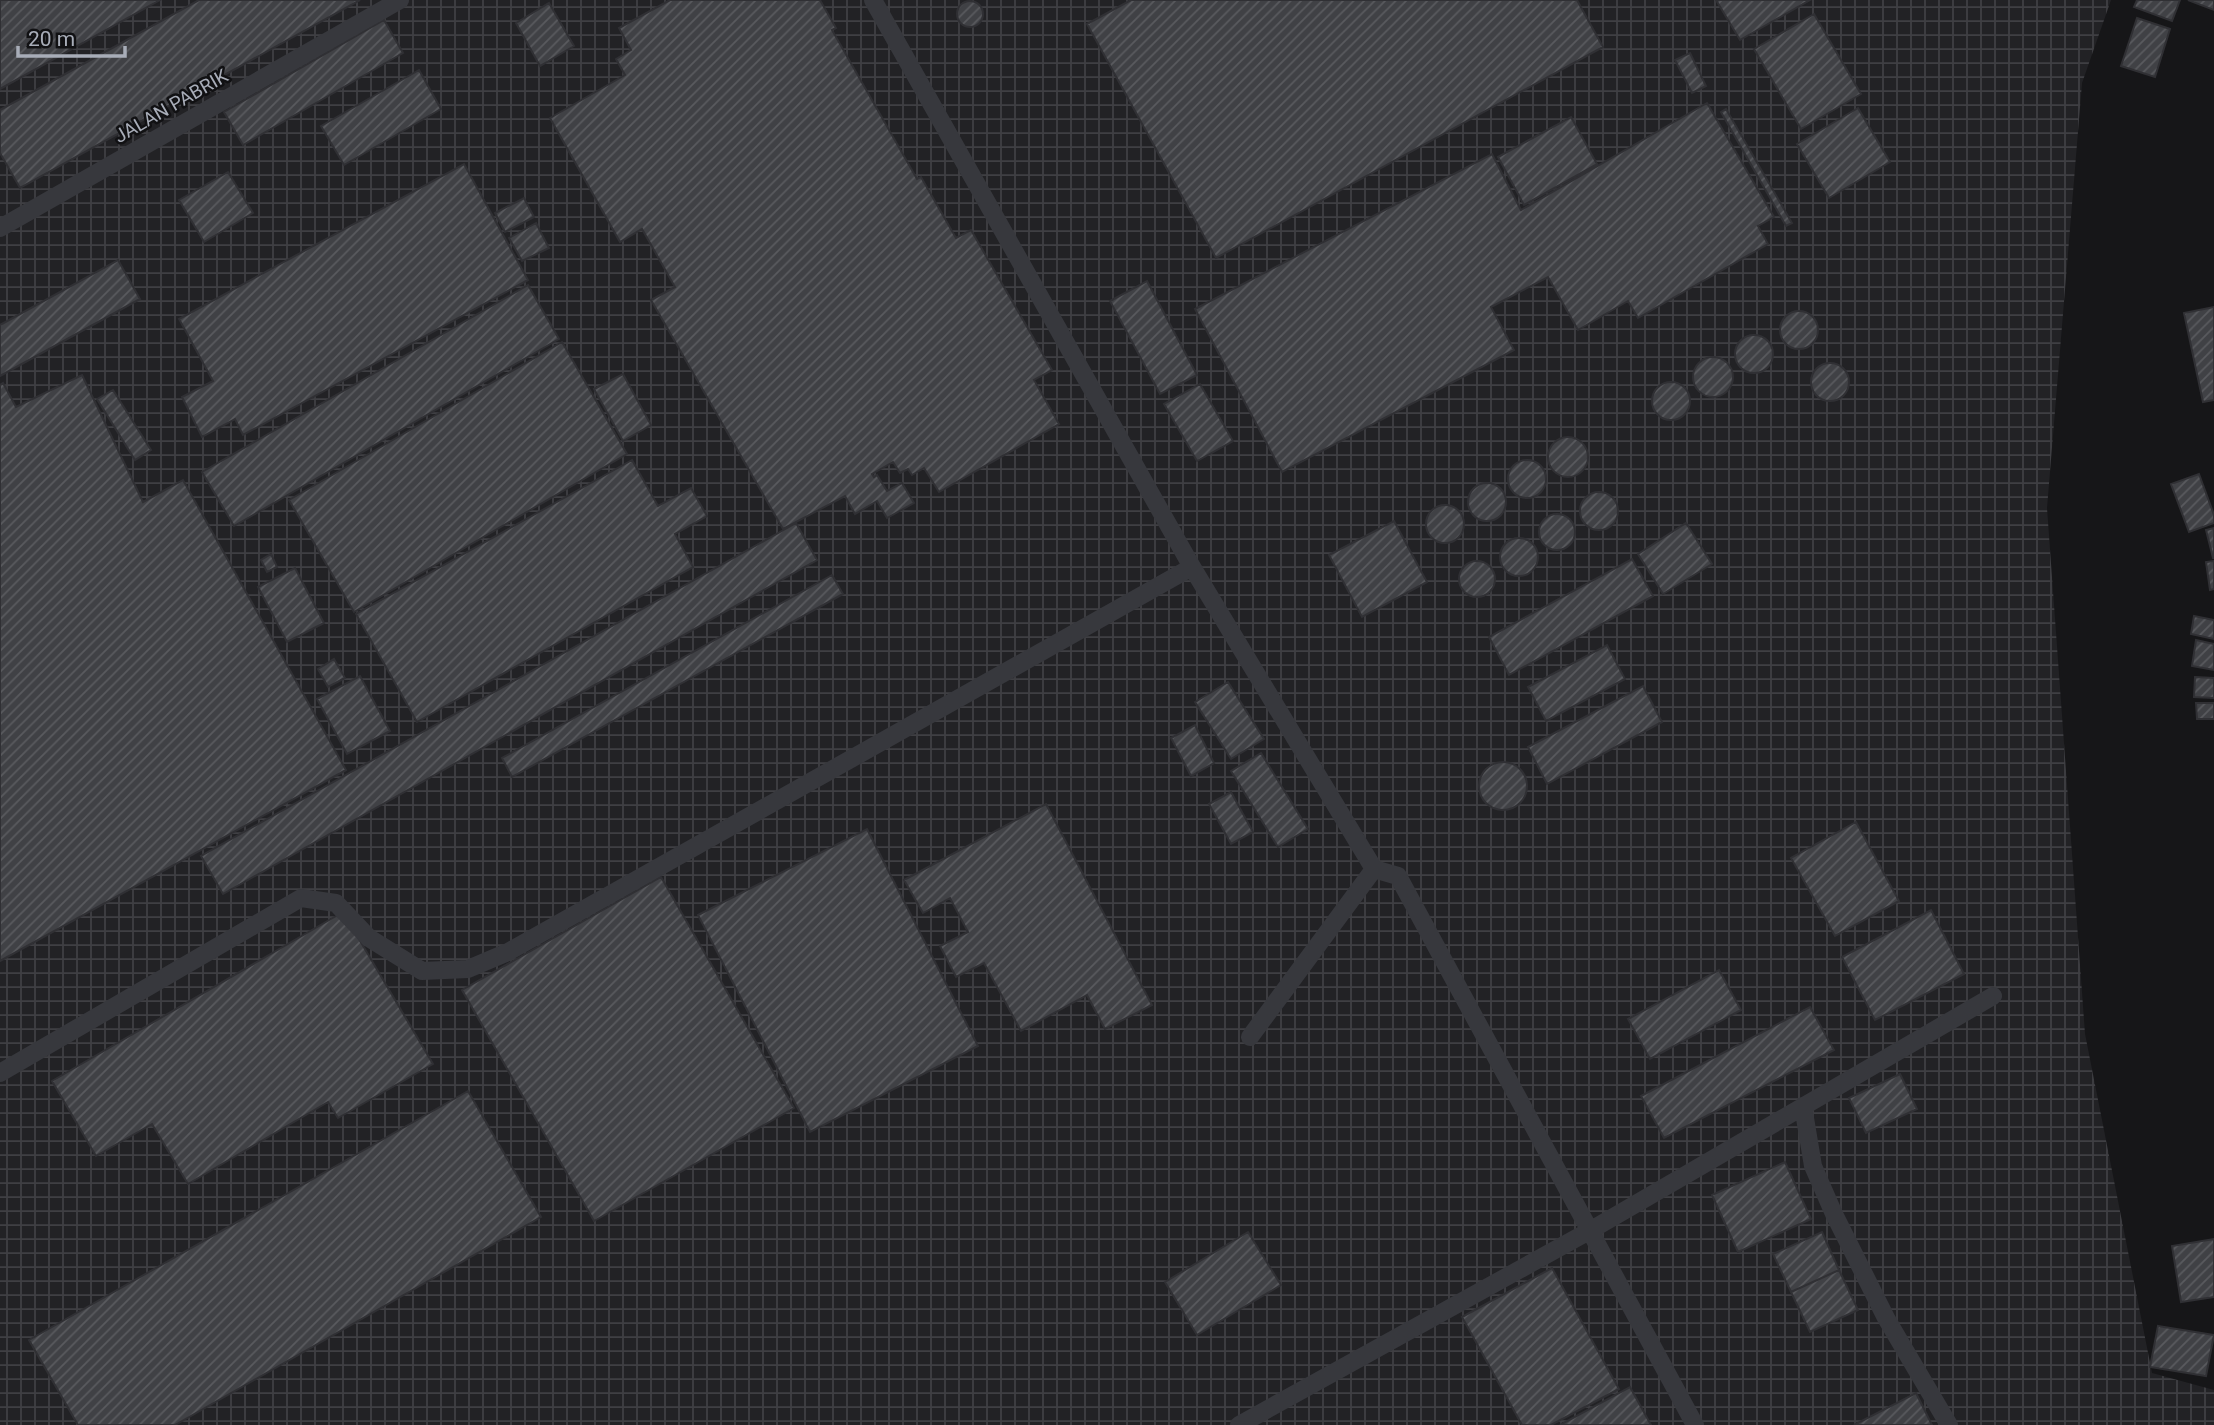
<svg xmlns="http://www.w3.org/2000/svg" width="2214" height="1425" font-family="Roboto,sans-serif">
<defs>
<pattern id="industrial-grid" width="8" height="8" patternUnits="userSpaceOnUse" patternTransform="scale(1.75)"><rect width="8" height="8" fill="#222225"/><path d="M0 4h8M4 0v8" fill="none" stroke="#3f3f43"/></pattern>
<pattern id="building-hatch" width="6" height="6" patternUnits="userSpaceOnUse" patternTransform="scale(1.75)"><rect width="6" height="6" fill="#404145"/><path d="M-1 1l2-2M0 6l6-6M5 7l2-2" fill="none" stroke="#595a5e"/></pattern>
</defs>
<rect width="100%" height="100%" fill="#161618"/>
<path fill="url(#industrial-grid)" d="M0,0H2111L2082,83L2047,508L2085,1034L2152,1373L2214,1390V1425H0Z"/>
<path fill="url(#building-hatch)" stroke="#303034" stroke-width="2" d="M0,0H160L0,89Z
M199,0H360L20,188L0,153V110Z
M670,0H820L836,28L832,30L917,179L921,177L956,238L971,230L1052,370L1034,380L1059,424L939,492L924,468L912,475L908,469L900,473L893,462L872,474L874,477L877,475L887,491L902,483L914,503L887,518L877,501L855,514L845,496L783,529L651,300L675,287L642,229L620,242L550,118L625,75L616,59L631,50L619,28Z
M1131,0H1577L1603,47L1216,258L1087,24Z
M1716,0H1810L1740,40Z
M2137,0H2180L2172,21L2134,7Z
M2188,0H2214V10Z
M957 14a13 13 0 1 1 26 0a13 13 0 1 1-26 0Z
M549,3L574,46L540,66L516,23Z
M1814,14L1861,94L1801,129L1754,49Z
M2137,18L2170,29L2155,77L2121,66Z
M384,20L403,53L243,145L224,112Z
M1690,53L1706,86L1692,93L1675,60Z
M419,70L441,109L344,165L321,126Z
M1707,103L1774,217L1758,226L1768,244L1638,318L1628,301L1578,330L1548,277L1491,307L1514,350L1282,472L1195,309L1492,154L1521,210Z
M1858,108L1890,162L1829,198L1797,144Z
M1726,109L1792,223L1786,226L1721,112Z
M1571,117L1597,164L1524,205L1498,157Z
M464,164L528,280L243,435L235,419L202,437L182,397L213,381L179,319Z
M228,172L253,213L204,242L179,200Z
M524,198L534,217L505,232L495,213Z
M536,223L549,248L522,261L509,238Z
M118,260L140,299L0,376V325Z
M1147,281L1197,375L1160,394L1110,301Z
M528,285L559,339L234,526L202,472Z
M2214,307V400L2203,402L2184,313Z
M1780 330a19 19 0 1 1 38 0a19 19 0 1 1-38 0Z
M1735 354a19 19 0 1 1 38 0a19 19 0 1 1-38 0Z
M562,342L627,454L354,612L289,500Z
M1693 377a20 20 0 1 1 40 0a20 20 0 1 1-40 0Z
M1811 382a19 19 0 1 1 38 0a19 19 0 1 1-38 0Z
M623,374L651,425L623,441L594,389Z
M82,375L143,502L183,480L346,770L0,961V385L3,383L16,407Z
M1652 401a19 19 0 1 1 38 0a19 19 0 1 1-38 0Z
M1200,384L1233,441L1197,461L1164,404Z
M113,390L151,450L135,460L97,399Z
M1548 457a20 20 0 1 1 40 0a20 20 0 1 1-40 0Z
M1508 479a19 19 0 1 1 38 0a19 19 0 1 1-38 0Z
M632,460L658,506L691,488L707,516L675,534L693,567L417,722L356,614Z
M2199,474L2214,515V523L2189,532L2171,484Z
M1468 502a19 19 0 1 1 38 0a19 19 0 1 1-38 0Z
M1580 511a19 19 0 1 1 38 0a19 19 0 1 1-38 0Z
M1426 524a19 19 0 1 1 38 0a19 19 0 1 1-38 0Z
M1539 532a18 18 0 1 1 36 0a18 18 0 1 1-36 0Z
M1394,521L1427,582L1362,617L1329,555Z
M796,523L817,560L223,894L201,856Z
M1686,523L1712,564L1663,594L1638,554Z
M2214,528V558H2213L2206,530Z
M1500 557a19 19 0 1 1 38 0a19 19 0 1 1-38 0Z
M271,554L277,567L267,572L261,560Z
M1632,559L1653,596L1509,675L1489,637Z
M1459 579a18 18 0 1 1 36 0a18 18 0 1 1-36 0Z
M2214,561V589L2210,590L2206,562Z
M295,568L324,623L287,642L258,587Z
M832,575L843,594L512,777L502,758Z
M2194,616L2214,620V639L2191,634Z
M2196,640L2214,644V670L2192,666Z
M1607,645L1625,679L1546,721L1528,687Z
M334,659L345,678L328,687L318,669Z
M360,676L390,731L347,754L317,699Z
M2195,677L2214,678V698L2194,697Z
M1228,682L1264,739L1231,759L1195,702Z
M1643,686L1662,722L1547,784L1528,747Z
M2196,703H2214V719H2197Z
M1195,725L1214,763L1191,776L1171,738Z
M1261,753L1308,829L1278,847L1231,771Z
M1479 786a24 24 0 1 1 48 0a24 24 0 1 1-48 0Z
M1231,792L1253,832L1231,844L1209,804Z
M1046,804L1152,1005L1105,1029L1087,995L1021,1031L984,963L956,977L940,946L968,932L950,898L923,913L904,880Z
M1856,822L1899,901L1835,936L1791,858Z
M867,829L978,1046L810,1132L698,915Z
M661,877L794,1108L594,1221L462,990Z
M1931,910L1964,974L1875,1020L1842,957Z
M343,912L433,1064L338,1118L328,1102L188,1184L152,1124L96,1156L52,1081Z
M1719,970L1741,1010L1650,1059L1628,1019Z
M1810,1007L1834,1050L1664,1138L1641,1096Z
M1900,1074L1917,1109L1866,1133L1849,1098Z
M468,1091L541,1217L175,1425H78L29,1340Z
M1785,1162L1811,1219L1738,1252L1712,1195Z
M1248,1232L1281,1285L1197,1335L1165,1282Z
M1822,1232L1839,1270L1791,1292L1773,1254Z
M2214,1239V1297L2181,1302L2172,1246Z
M1552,1268L1619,1389L1551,1425H1522L1462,1317Z
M1839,1270L1858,1310L1810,1332L1791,1292Z
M2158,1326L2214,1335L2206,1376L2150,1367Z
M1630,1387L1651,1425H1560Z
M1916,1393L1932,1425H1854Z"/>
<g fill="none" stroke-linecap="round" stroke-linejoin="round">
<path stroke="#37383d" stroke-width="18" d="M873,0L1192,567L1374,869
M0,228L400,0
M1250,1037L1374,869L1398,876L1695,1425
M0,1073L301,898L336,903L369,938L422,971L468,969L508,952L1192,567
M1803,1106L1813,1166L1834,1214L1886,1318L1949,1425
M1239,1425L1591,1230L1993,996"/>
</g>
<g text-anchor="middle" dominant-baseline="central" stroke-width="5" stroke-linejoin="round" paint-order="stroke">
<g font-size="19" fill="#a8adb8" stroke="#111113">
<text transform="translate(171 106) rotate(-30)">JALAN PABRIK</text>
</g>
</g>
<path d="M18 46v10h107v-10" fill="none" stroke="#a8adb8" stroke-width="3.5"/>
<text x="28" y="46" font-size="21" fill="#a8adb8" stroke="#111113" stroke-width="5" paint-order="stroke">20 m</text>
</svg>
